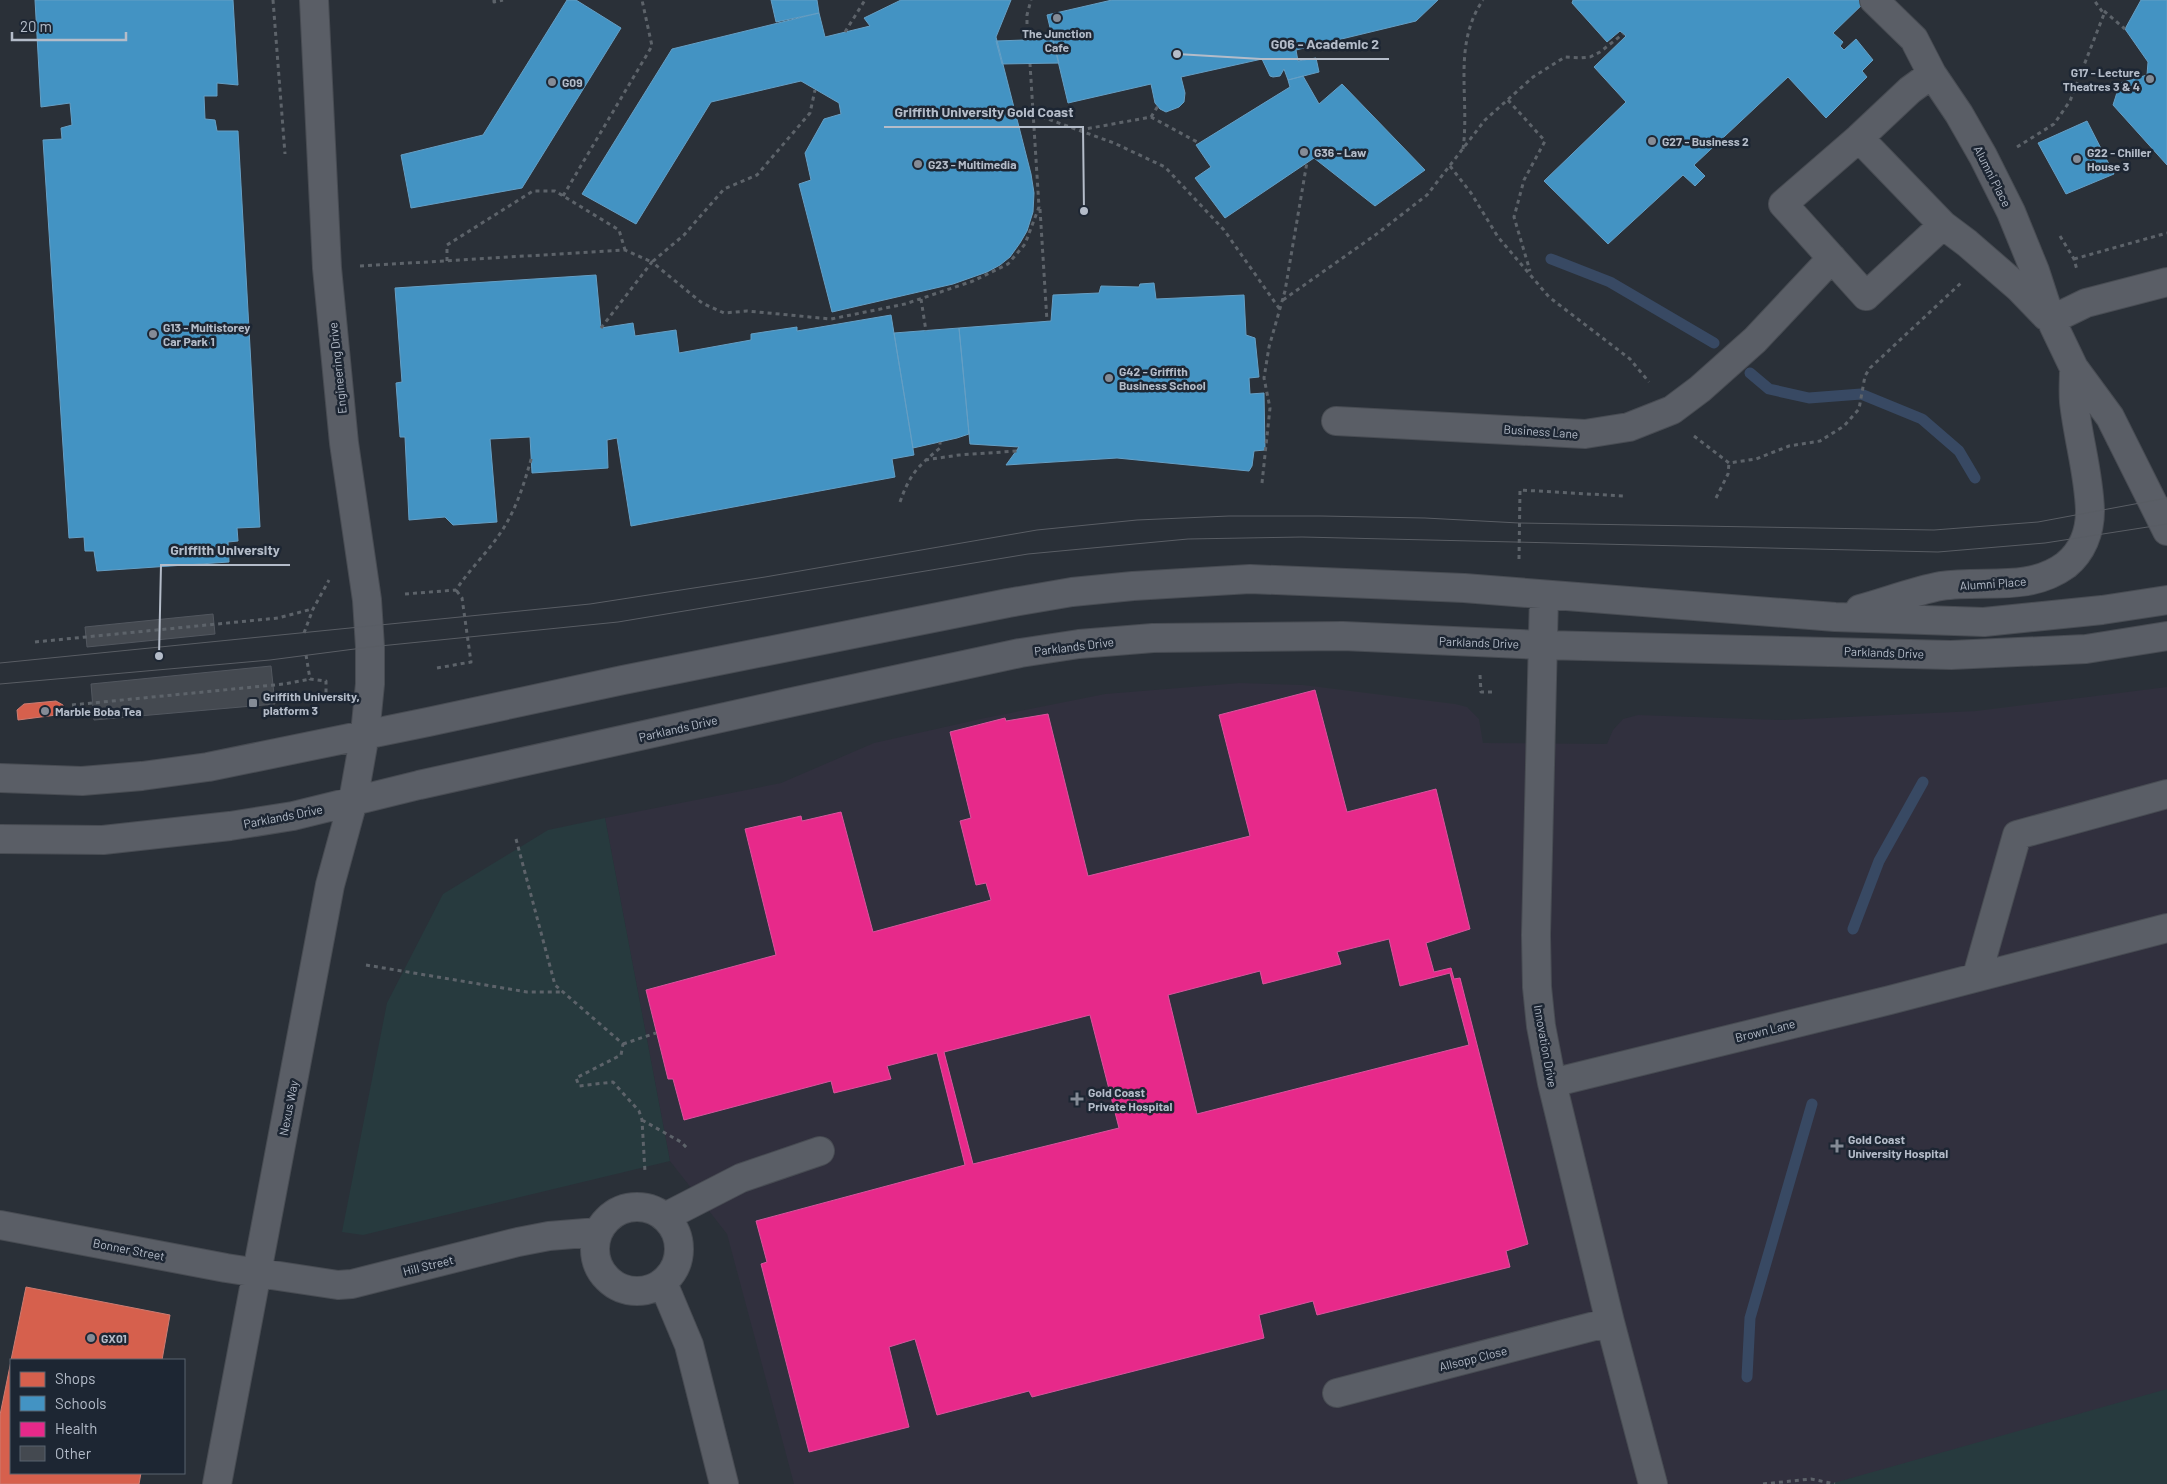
<svg xmlns="http://www.w3.org/2000/svg" width="2167" height="1484" font-family="Barlow,sans-serif">
<rect width="100%" height="100%" fill="#2a3038"/>
<path fill="#31303e" d="M1240,683L1303,685L1455,704L1467,707L1479,719L1483,743L1607,744L1613,730L1623,719L1638,715L1783,720L1976,711L2167,687V1484H794L727,1234L670,1161L605,818L781,783L874,743L985,718L1105,694Z"/>
<path fill="#273a3e" d="M605,818L670,1161L363,1235L342,1232L387,1003L443,894L548,830Z
M2167,1389V1484H1830Z"/>
<path fill="#d6604d" stroke="#cc7c72" d="M56,701L63,705L64,714L18,720L17,710L24,704Z
M26,1287L170,1315L162,1360H11Z
M11,1361V1473H141L139,1484H0V1415Z"/>
<path fill="#4393c3" stroke="#659fc5" d="M35,0H233L238,85L217,83V96H204L205,119L215,120L217,131H238L260,527L237,528L238,541L228,542L229,562L97,571L94,551H85L84,537L69,538L43,140L62,139L61,128L72,125L70,103L41,107Z
M567,0H576L621,28L522,188L411,208L401,155L483,135Z
M771,0H817L819,13L776,22Z
M901,0H1011L996,37L1031,174L1034,193L1033,212L1027,231L1020,243L1010,257L1000,265L987,272L953,284L832,312L799,184L811,180L805,153L824,119L841,114L839,103L801,81L711,102L636,224L582,194L672,49L819,13L825,37L870,26L864,18Z
M1112,0H1438L1416,21L1296,50L1298,61L1316,58L1319,72L1288,80L1284,69L1280,76L1273,77L1270,76L1262,59L1181,77L1185,93L1184,102L1179,107L1166,112L1160,109L1155,103L1151,84L1068,103L1047,15Z
M1573,0H1867L1833,33L1843,42L1840,46L1844,50L1856,39L1873,60L1862,71L1867,77L1826,118L1788,77L1694,165L1705,176L1695,186L1683,175L1608,244L1544,181L1626,102L1594,67L1626,36L1620,31L1607,42L1572,3Z
M2141,0H2167V165L2113,105L2120,83L2147,75L2148,62L2125,29Z
M1053,39L1059,63L1002,64L996,41Z
M1303,76L1319,104L1342,84L1425,170L1375,206L1314,158L1225,218L1195,178L1211,167L1196,145L1290,87L1288,80Z
M2087,121L2114,174L2066,194L2038,143Z
M596,275L601,328L633,323L635,336L676,330L679,353L751,340V334L797,327V331L891,315L914,455L892,459L895,477L631,526L617,438L607,440L608,468L532,473L530,437L490,439L497,522L453,525L445,517L409,520L405,437H400L396,383L402,382L395,288Z
M1154,283L1156,299L1244,295L1246,335L1255,338L1259,377L1249,378L1250,394L1264,393L1265,450L1254,451L1252,466L1249,471L1117,458L1006,465L1019,447L970,444L959,328L1051,321L1053,295L1099,293L1101,286L1139,287L1140,284Z
M959,328L969,434L957,438L913,448L894,333Z"/>
<path fill="#e7298a" stroke="#d8559d" fill-rule="evenodd" d="M1315,690L1347,812L1436,789L1470,929L1426,943L1434,972L1451,968L1454,979L1460,978L1528,1244L1506,1251L1510,1267L1317,1315L1313,1301L1259,1315L1264,1338L1032,1397L1029,1391L937,1415L915,1339L889,1347L909,1427L809,1452L761,1264L767,1262L756,1221L965,1165L937,1053L887,1066L891,1079L834,1093L831,1081L684,1120L673,1079H668L646,990L776,955L745,829L801,816L802,821L841,812L873,932L991,900L986,883L976,885L960,821L971,818L950,732L1005,718L1006,721L1048,714L1088,876L1250,836L1219,715ZM1389,939L1400,986L1450,973L1469,1045L1197,1114L1168,995L1260,971L1263,984L1341,964L1337,952ZM1090,1015L1119,1128L973,1164L944,1052Z"/>
<g fill="none" stroke-linecap="round" stroke-linejoin="round">
<path stroke="#384963" stroke-width="11" d="M1551,259L1610,282L1714,343
M1750,373L1769,389L1809,398L1861,394L1922,419L1959,451L1975,478
M1853,929L1879,861L1923,782
M1747,1377L1750,1318L1812,1104"/>
</g>
<path fill="#444950" stroke="#52575f" d="M213,614L215,634L87,647L85,627Z
M271,666L275,704L94,720L91,684Z"/>
<g fill="none" stroke-linecap="round" stroke-linejoin="round">
<g stroke="#484c53" stroke-width="30">
<path id="minor" d="M1874,0L1914,39L1932,74L1959,114L1983,156L2011,212L2035,271L2051,320L2074,368L2110,417L2167,531
M1932,74L1910,90L1859,138L1783,204L1866,296L1943,225
M1859,138L1943,225L1967,243L2020,289L2046,316
M2051,320L2086,303L2167,282
M1336,421L1585,434L1629,427L1672,410L1700,389L1755,340L1832,258
M1544,595L1536,935L1537,987L1541,1026L1552,1083L1610,1322L1653,1484
M1860,609C1886,602 1914,591 1941,586C1983,579 2028,593 2066,565C2082,552 2090,532 2090,511C2089,474 2078,439 2074,402C2073,391 2074,379 2074,368
M0,778L82,781L142,776L208,767L428,722L623,680L1008,603L1072,592L1133,586L1250,579L1464,588L1835,617L1984,622L2102,610L2167,600
M0,839L103,840L230,826L293,816L419,785L788,703L1020,653L1079,644L1153,638L1343,636L1543,645L1951,655L2086,649L2167,636
M1977,976L2017,835L2167,794
M1552,1083L1890,1000L2167,928
M595 1249a42 42 0 1 1 84 0a42 42 0 1 1-84 0Z
M665,1217L741,1178L820,1151
M0,1225L226,1268L338,1285L352,1284L518,1242L549,1236L598,1232
M663,1283L689,1345L724,1484
M1337,1393L1610,1322
M217,1484L330,885L353,801L365,734L370,684V647L367,600L344,443L327,268L314,0"/>
</g>
<path stroke="#5d636a" stroke-width="3" stroke-dasharray="4 4" stroke-linecap="butt" d="M273,0L285,154
M494,0V2L503,0
M2104,11L2125,29
M845,32L865,0
M1027,40V15L1031,0
M1508,100L1545,141L1524,180L1514,217L1530,271
M1034,114L1114,143L1165,167L1224,230L1281,311
M1151,117L1158,106
M1080,130L1151,117L1199,143
M2017,147L2054,124L2070,101L2104,14L2094,0
M1463,149C1470,98 1452,45 1483,0
M1450,166L1471,193L1498,237L1549,297L1630,359L1649,382
M563,196L652,46L642,0
M1040,209L1047,321
M2060,236L2074,259L2077,270
M2074,259L2167,233
M447,261V245L533,191H555L619,230L625,250
M360,266L625,250L652,262L684,235L724,189L757,175L810,113L815,90
M921,299L926,331
M1283,300L1378,233L1427,195L1485,120L1533,77L1565,57L1580,58L1590,57L1600,52L1623,34
M601,328L652,262L702,303L724,313L747,311L831,319L905,304L973,281L1008,264L1025,244L1039,207L1030,64
M1694,436L1729,463L1756,459L1789,446L1820,441L1844,426L1859,409L1865,376L1870,368L1962,282
M925,460L959,455L1017,451
M1262,483L1270,408L1264,378L1269,347L1285,291L1307,162
M1716,498L1728,474L1729,463
M900,502C910,474 917,467 940,448V442
M1519,559L1520,490L1623,496
M405,594L456,590C469,570 486,554 499,535C516,511 524,484 532,456
M304,633L313,609L329,580
M35,642L278,618L312,609
M306,655L310,679L326,681V701
M437,668L471,662L462,598L456,590
M1480,675L1481,692H1494
M72,705L284,684L310,679
M516,839L555,985L623,1044L621,1055L576,1078L579,1086L613,1082L639,1111L642,1120L645,1172
M366,965L527,992H563
M623,1044L656,1033
M642,1120L681,1142L688,1149
M1763,1484L1811,1479L1835,1484"/>
<use href="#minor" stroke="#5a5e66" stroke-width="28"/>
<path stroke="#595d64" stroke-width="1" d="M0,663L590,604L765,577L1037,530L1137,520L1229,516H1321L1425,518L1519,523L1934,530L2038,522L2167,498
M0,684L270,660L370,647L618,622L1028,554L1188,539L1302,537L1938,552L2045,543L2167,524"/>
</g>
<g fill="#848b96" stroke="#1d2633" stroke-width="2">
<circle cx="1057" cy="18" r="5"/>
<circle cx="2150" cy="79" r="5"/>
<circle cx="552" cy="82" r="5"/>
<circle cx="1652" cy="141" r="5"/>
<circle cx="1304" cy="152" r="5"/>
<circle cx="2077" cy="159" r="5"/>
<circle cx="918" cy="164" r="5"/>
<circle cx="153" cy="334" r="5"/>
<circle cx="1109" cy="378" r="5"/>
<rect x="248" y="698" width="10" height="10" rx="2.5"/>
<circle cx="45" cy="711" r="5"/>
<path d="M1074.5 1091.5h5v5h5v5h-5v5h-5v-5h-5v-5h5z"/>
<path d="M1834.5 1138.5h5v5h5v5h-5v5h-5v-5h-5v-5h5z"/>
<circle cx="91" cy="1338" r="5"/>
</g>
<g text-anchor="middle" dominant-baseline="central" stroke-width="5" stroke-linejoin="round" paint-order="stroke">
<g font-size="12" font-weight="bold" fill="#b4bcc9" stroke="#1d2633" text-anchor="start">
<text x="1057" y="33" text-anchor="middle">The Junction<tspan x="1057" dy="14">Cafe</tspan></text>
<text x="2140" y="72" text-anchor="end">G17 - Lecture<tspan x="2140" dy="14">Theatres 3 &amp; 4</tspan></text>
<text x="562" y="82">G09</text>
<text x="1662" y="141">G27 - Business 2</text>
<text x="1314" y="152">G36 - Law</text>
<text x="2087" y="152">G22 - Chiller<tspan x="2087" dy="14">House 3</tspan></text>
<text x="928" y="164">G23 - Multimedia</text>
<text x="163" y="327">G13 - Multistorey<tspan x="163" dy="14">Car Park 1</tspan></text>
<text x="1119" y="371">G42 - Griffith<tspan x="1119" dy="14">Business School</tspan></text>
<text x="263" y="696">Griffith University,<tspan x="263" dy="14">platform 3</tspan></text>
<text x="55" y="711">Marble Boba Tea</text>
<text x="1088" y="1092">Gold Coast<tspan x="1088" dy="14">Private Hospital</tspan></text>
<text x="1848" y="1139">Gold Coast<tspan x="1848" dy="14">University Hospital</tspan></text>
<text x="101" y="1338">GX01</text>
</g>
<g font-size="12" fill="#b4bcc9" stroke="#1d2633">
<text transform="translate(1993 176) rotate(63)">Alumni Place</text>
<text transform="translate(337 368) rotate(-96)">Engineering Drive</text>
<text transform="translate(1541 431) rotate(4)">Business Lane</text>
<text transform="translate(1993 583) rotate(-4)">Alumni Place</text>
<text transform="translate(1479 642) rotate(2)">Parklands Drive</text>
<text transform="translate(1074 646) rotate(-7)">Parklands Drive</text>
<text transform="translate(1884 652) rotate(2)">Parklands Drive</text>
<text transform="translate(678 728) rotate(-13)">Parklands Drive</text>
<text transform="translate(283 816) rotate(-11)">Parklands Drive</text>
<text transform="translate(1765 1030) rotate(-14)">Brown Lane</text>
<text transform="translate(1546 1046) rotate(80)">Innovation Drive</text>
<text transform="translate(288 1108) rotate(-79)">Nexus Way</text>
<text transform="translate(129 1249) rotate(11)">Bonner Street</text>
<text transform="translate(428 1265) rotate(-14)">Hill Street</text>
<text transform="translate(1473 1358) rotate(-14)">Allsopp Close</text>
</g>
</g>
<path fill="none" stroke="#b4bcc9" stroke-width="2" d="M1177 54L1261 59H1389M1084 211L1083 127H884M159 656L161 565H290"/>
<g fill="#b4bcc9" stroke="#1d2633" stroke-width="2">
<circle cx="1177" cy="54" r="5"/>
<circle cx="1084" cy="211" r="5"/>
<circle cx="159" cy="656" r="5"/>
</g>
<g font-size="14" text-anchor="middle" font-weight="bold" fill="#b4bcc9" stroke="#1d2633" stroke-width="5" stroke-linejoin="round" paint-order="stroke">
<text x="1325" y="49">G06 - Academic 2</text>
<text x="984" y="117">Griffith University Gold Coast</text>
<text x="225" y="555">Griffith University</text>
</g>
<rect x="10" y="1359" width="175" height="115" fill="#1d2633" stroke="#59626f"/>
<rect x="20" y="1372" width="25" height="15" fill="#d6604d" stroke="#59626f"/>
<text x="55" y="1384" font-size="15" fill="#b4bcc9">Shops</text>
<rect x="20" y="1396" width="25" height="15" fill="#4393c3" stroke="#59626f"/>
<text x="55" y="1409" font-size="15" fill="#b4bcc9">Schools</text>
<rect x="20" y="1422" width="25" height="15" fill="#e7298a" stroke="#59626f"/>
<text x="55" y="1434" font-size="15" fill="#b4bcc9">Health</text>
<rect x="20" y="1446" width="25" height="15" fill="#444950" stroke="#59626f"/>
<text x="55" y="1459" font-size="15" fill="#b4bcc9">Other</text>
<path d="M12 32v8h114v-8" fill="none" stroke="#b4bcc9" stroke-width="2.5"/>
<text x="20" y="32" font-size="15" fill="#b4bcc9" stroke="#1d2633" stroke-width="4" paint-order="stroke">20 m</text>
</svg>
